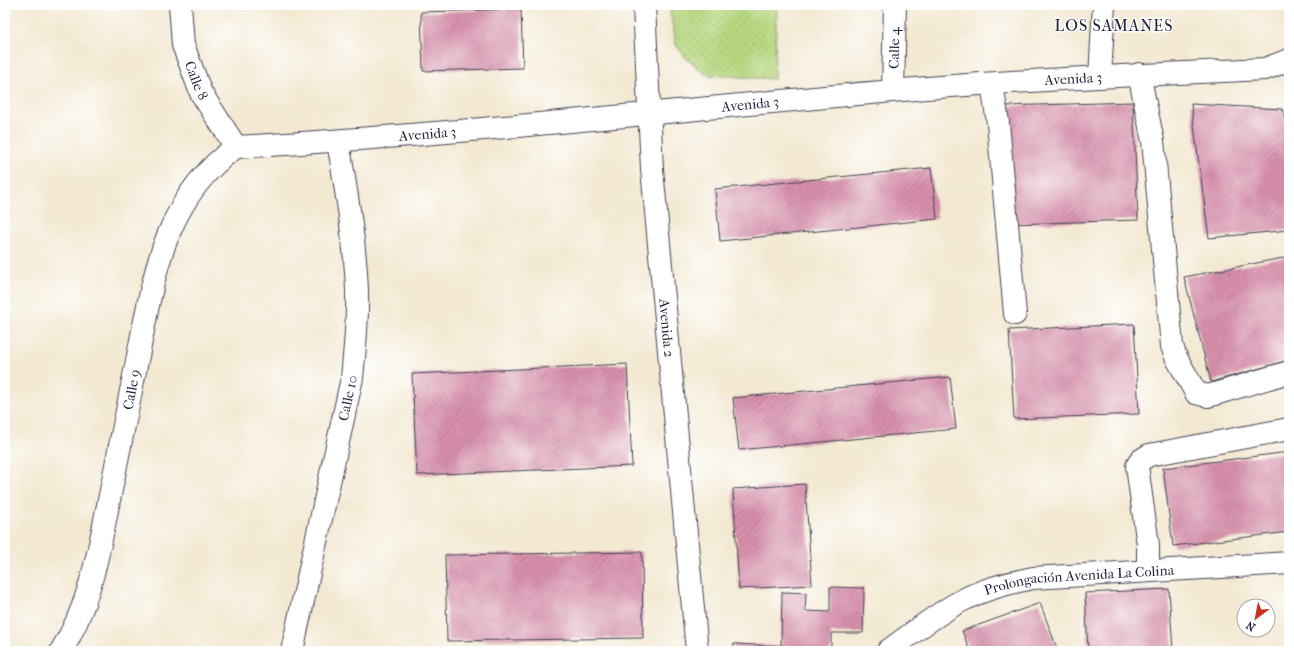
<svg xmlns="http://www.w3.org/2000/svg" width="1294" height="656" font-family="'IM FELL French Canon',serif">
<defs>
<pattern id="park-dots" width="8" height="8" patternUnits="userSpaceOnUse"><rect width="8" height="8" fill="#b6d77f"/><path d="M2 2h.1M6 6h.1" fill="none" stroke="#9cb86f" stroke-width="1.8" stroke-linecap="round"/></pattern>
<pattern id="building-hatch" width="6" height="6" patternUnits="userSpaceOnUse"><rect width="6" height="6" fill="#d890ac"/><path d="M-1 1l2-2M0 6l6-6M5 7l2-2" fill="none" stroke="#af758d"/></pattern>
</defs>
<rect width="100%" height="100%" fill="#fff"/>
<filter id="ink" filterUnits="userSpaceOnUse"><feTurbulence type="fractalNoise" baseFrequency=".025" numOctaves="2"/><feDisplacementMap in="SourceGraphic" scale="8" xChannelSelector="R" yChannelSelector="G"/><feConvolveMatrix kernelMatrix="1 2 1 2 8 2 1 2 1" color-interpolation-filters="sRGB"/></filter>
<filter id="wash" filterUnits="userSpaceOnUse"><feTurbulence type="fractalNoise" baseFrequency=".012" numOctaves="4" result="noise"/><feDisplacementMap in="SourceGraphic" scale="16" xChannelSelector="R" yChannelSelector="G"/><feGaussianBlur stdDeviation="0.9" result="paint"/><feColorMatrix in="noise" values="0 0 0 0 0 0 0 0 0 0 0 0 0 0 0 0 0 1.4 0 .05"/><feComposite in="paint" operator="in"/></filter>
<g filter="url(#wash)">
<rect width="100%" height="100%" fill="#f3e9d2"/>
<path fill="url(#park-dots)" stroke="#6c7c5d" d="M669,5H777L774,79L707,75L687,59L676,45Z"/>
<g id="blocks">
<path fill="url(#building-hatch)" d="M521,9L523,68L423,71L421,12Z
M1133,102L1138,220L1010,224L1005,106Z
M1191,104L1282,109L1289,135V230L1209,238Z
M931,168L937,219L720,241L715,189Z
M1288,257L1289,360L1211,382L1184,277Z
M1134,324L1139,414L1014,419L1009,330Z
M627,364L632,466L417,475L412,374Z
M950,377L956,429L739,450L733,398Z
M1289,452V532L1173,546L1163,468Z
M805,484L812,585L739,589L733,489Z
M642,552L643,638L447,641L445,555Z
M830,587L864,588L863,633H831V651H733L734,644L781,646L782,592L806,593L805,611L830,612Z
M1169,589L1173,651H1088L1085,593Z
M1040,603L1058,651H970L962,631Z"/>
</g>
</g>
<g filter="url(#ink)">
<use href="#blocks" fill-opacity="0" stroke="#414052" stroke-width="1"/>
<g fill="none" stroke-linecap="round" stroke-linejoin="round">
<g stroke="#414052" stroke-width="24">
<g id="street">
<path id="s1" d="M180,5L183,45L201,93L236,147"/>
<path id="s2" d="M644,5L652,169L697,651"/>
<path d="M1139,74L1153,141L1172,346L1176,357L1196,393L1208,396L1289,372"/>
<path d="M1100,77L1104,5"/>
<path d="M992,84L998,123L1015,314"/>
<path id="s3" d="M893,91L895,5"/>
<path id="s4" d="M236,147C455,135 674,110 892,91C1016,80 1141,75 1265,69L1289,60"/>
<path d="M1148,571V545L1137,466L1141,460L1149,455L1289,429"/>
<path id="s5" d="M61,651C86,612 96,565 105,520C115,469 126,417 136,366C153,283 161,200 236,147"/>
<path id="s6" d="M292,651L352,378C355,349 358,319 357,290C355,240 346,190 338,141"/>
<path id="s7" d="M888,651C911,634 935,615 961,601C983,589 1009,583 1033,578L1289,563"/>
</g>
</g>
<use href="#street" stroke="#fff" stroke-width="22"/>
</g>
</g>
<g text-anchor="middle" dominant-baseline="central" stroke-width="3" stroke-linejoin="round" paint-order="stroke">
<g font-size="14" fill="#22223b" stroke="#fff">
<text stroke="none"><textPath href="#s3" startOffset="43">Calle 4</textPath></text>
<text stroke="none"><textPath href="#s1" startOffset="78">Calle 8</textPath></text>
<text stroke="none"><textPath href="#s4" startOffset="840">Avenida 3</textPath></text>
<text stroke="none"><textPath href="#s4" startOffset="516">Avenida 3</textPath></text>
<text stroke="none"><textPath href="#s4" startOffset="192">Avenida 3</textPath></text>
<text stroke="none"><textPath href="#s2" startOffset="324">Avenida 2</textPath></text>
<text stroke="none"><textPath href="#s5" startOffset="272">Calle 9</textPath></text>
<text stroke="none"><textPath href="#s6" startOffset="259">Calle 10</textPath></text>
<text stroke="none"><textPath href="#s7" startOffset="210">Prolongación Avenida La Colina</textPath></text>
</g>
<g font-size="16" letter-spacing="1" fill="#22223b" stroke="#fff">
<text x="1114" y="25">LOS SAMANES</text>
</g>
</g>
<rect width="1294" height="656" fill="none" stroke="#fff" stroke-width="20"/>
<g transform="translate(1256 618) rotate(212)"><circle r="19" fill="#ffffff" stroke="#a7a7b1"/>
<path d="M0-3L7 15L0 10L-7 15Z" fill="#c8321e"/>
<text y="-6" font-size="11" font-weight="bold" text-anchor="middle" fill="#22223b">N</text>
</g>
</svg>
